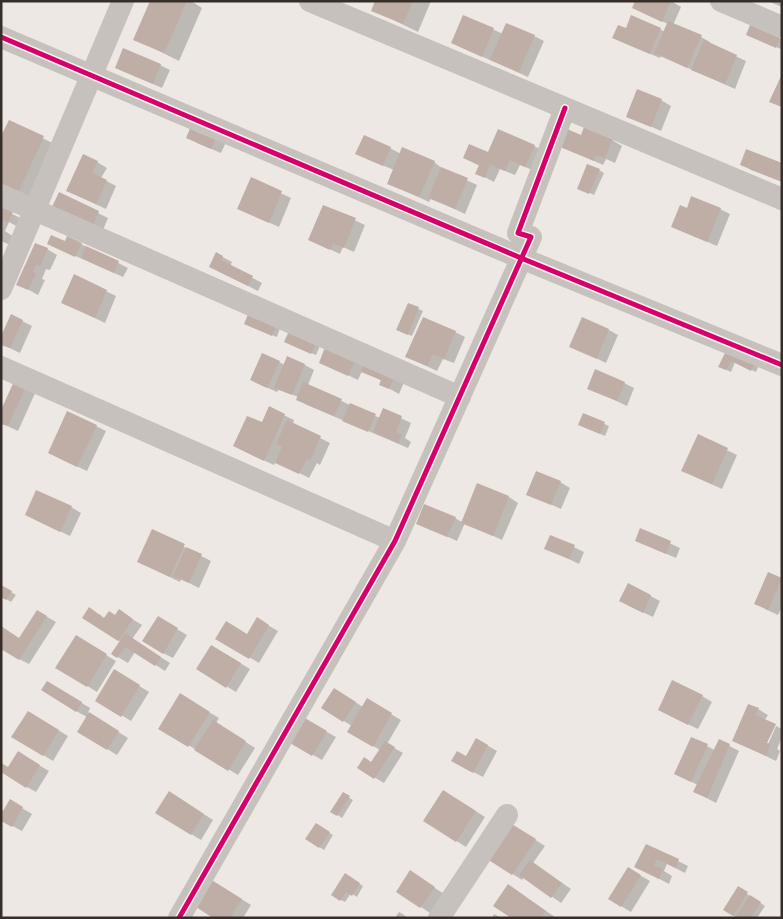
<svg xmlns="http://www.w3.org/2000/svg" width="783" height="919" font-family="'Sofia Sans Condensed',sans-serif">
<rect width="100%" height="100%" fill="#ede8e3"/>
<path fill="#0003" d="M151,1H191L202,8L179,61L135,39Z
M376,1H431L418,32L373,10Z
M636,1H671L681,7L673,25L701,37L710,42V44L746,61L735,89L661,56L660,58L624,43L626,30L660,29L665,32L668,24L634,8Z
M768,1H782V7Z
M464,16L503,34L534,36L544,41L528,77L452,43Z
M751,26L782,40L781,49L752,37Z
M160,65L170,70L162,88L116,68Z
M661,100L671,106L661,131L627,116Z
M9,121L58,146L32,202L1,188Z
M192,126L226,142L221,153L197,143Z
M582,136L612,140L622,146L615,163L606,159L603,165L561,146Z
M534,146L544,151L535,171L520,165L515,175L500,169L494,182L477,173L480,166L464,158Z
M390,148L401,154L434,162L443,169L477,185L465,214L431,198L429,202L388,183L394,170L367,159Z
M97,162L107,168L101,178L116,186L106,209L78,196Z
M741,164L782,165V182L751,170Z
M599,170L604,173L594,195L583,190Z
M251,179L291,198L279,227L239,209Z
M59,194L108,218L103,230L63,212Z
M324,206L365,225L354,252L343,247L340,254L310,240Z
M1,208L22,219L18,227L9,222L5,231L14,237L10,245L1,241Z
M720,209L730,214L717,246L673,227L687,210Z
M66,243L81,244L128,268L123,277L53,246Z
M47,249L57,255L50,270L46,269L42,279L45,280L38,295L18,284Z
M217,254L232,262L230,266L262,283L258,291L220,272Z
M74,276L116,296L105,323L62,302Z
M408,304L423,311L412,336L402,332Z
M22,321L32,326L20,353L1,344Z
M250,326L280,328L277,337Z
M609,330L618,335L606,363L571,346Z
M289,332L320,346L316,355L290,344Z
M455,332L465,337L454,363L443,359L437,371L407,357Z
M326,349L405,380L399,394L381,384L382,381L362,371L358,380L320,362Z
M728,350L759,365L756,372L735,362L731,372L724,369Z
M279,362L285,365H305L314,370L308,385L350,405L380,418L384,410L411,423L405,438L411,442L408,448L307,405L297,399L298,397L284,391L279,389L277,392L261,385Z
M16,379L37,389L18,431L1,423Z
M624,383L634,388L627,406L589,388Z
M269,408L294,420L293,424L330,443L320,465L317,463L309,478L276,461L274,465L244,451L262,424Z
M583,415L609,426L605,436L584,427Z
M96,426L106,431L87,471L59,458Z
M698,436L737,455L722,489L693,476Z
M560,482L570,488L561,509L528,494Z
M509,497L518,503L502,540L465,523L457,541L417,523L455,518L462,522Z
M71,507L81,513L70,536L36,520Z
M641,530L680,548L676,558L637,541Z
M153,531L211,561L199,588L181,579L180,582L139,562Z
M551,536L584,552L579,564L546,548Z
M769,573L782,580V607L778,615L765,609Z
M629,585L660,601L653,617L630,606Z
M1,586L16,595L11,602L1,596Z
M37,611L56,622L29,664L19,659L20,639Z
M99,614L105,619L129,617L142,625L132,639L170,663L165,671L135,652L128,663L113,654L121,642L83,617Z
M158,618L187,635L173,658L163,653Z
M257,619L278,631L259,663L217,638L247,635Z
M76,637L116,661L97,692L57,667Z
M212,646L250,669L236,692L198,669Z
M115,671L149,692L131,721L97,700Z
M47,682L90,708L88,713L128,738L117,755L79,732L87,717L76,711Z
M180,695L219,718L216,723L255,748L238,775L160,728Z
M344,695L363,707L367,700L401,720L387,744L403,753L384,783L359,768L372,763L380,750L349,732L352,726L344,721Z
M702,696L712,702L698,729L669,715Z
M758,709L768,715L765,720L764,748L766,749L776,726L782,729V737L777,749L780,751L776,761L733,740Z
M28,712L68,736L53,761L13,737Z
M298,716L336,737L322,760L285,739Z
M476,739L497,751L483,777L462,766Z
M720,741L739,751L716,803L695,792L698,785L675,774L707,746L716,751Z
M18,753L49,771L36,792L27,787L8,769Z
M343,794L353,800L342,818L332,811Z
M453,797L485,817L466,847L425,821Z
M179,798L213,820L201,840L191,834Z
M10,801L32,814L22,831L1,820Z
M316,825L333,835L324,850L307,839Z
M520,830L545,846L533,863L571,889L561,903L524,877L522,880L489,859Z
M646,845L688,866L685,873L667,864L664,871L672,876L669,884L646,872Z
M638,874L650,881L631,912L621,906Z
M345,875L363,886L357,897L351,893L345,902L332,895Z
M420,878L444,894L430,913L397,891Z
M220,886L251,905L243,918H215Z
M738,888L765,906L757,918H737L724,910Z
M518,892L555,917L554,918H513Z
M399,912L409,918H395Z
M494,914L502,918H492Z"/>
<path fill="#bfaea6" d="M150,1H187L164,53L133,40Z
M375,1H413L403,24L371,11Z
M635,1H671L662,22L632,8Z
M463,15L494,28L482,57L451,43Z
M631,15L661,28L650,54L612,38L618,25L626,28Z
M668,21L702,35L687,68L654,53Z
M506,23L535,35L519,72L490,60Z
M750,25L780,38L776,48L746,35Z
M704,40L737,55L725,84L691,70Z
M123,48L161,64L153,84L115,68Z
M782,74V107L769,102Z
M637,89L662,99L651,127L626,117Z
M9,120L44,136L17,195L1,187V136Z
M192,124L217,136L211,149L186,138Z
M584,127L613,139L605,158L596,155L594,161L560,147L567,129L581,135Z
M498,129L535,145L525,167L510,160L505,171L490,164L485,178L475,174L479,165L463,158L469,144L488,152Z
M364,135L391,147L383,166L355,154Z
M402,147L435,161L419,197L387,184Z
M746,149L782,163L780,181L740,165Z
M83,154L98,161L92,173L107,180L96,204L66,191Z
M587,164L600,169L589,194L577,189Z
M441,167L468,178L455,209L428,198Z
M251,177L282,191L269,223L237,209Z
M59,192L99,211L93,226L52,207Z
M691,196L721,208L707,242L671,227L680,205L687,208Z
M323,205L356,218L344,248L333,243L330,250L308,240Z
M1,207L13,212L8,222L1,219Z
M51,235L65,241L67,236L82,243L75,257L47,244Z
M35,243L48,248L40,266L36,265L33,272L36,274L28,290L16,285Z
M86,246L119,261L114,273L81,258Z
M216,252L223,256L221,260L253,276L248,286L209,267Z
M74,274L107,290L95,318L61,303Z
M408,303L419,307L408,335L396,330Z
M249,312L277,324L272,336L244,324Z
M11,314L23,320L10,348L1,345V336Z
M423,317L456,331L444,359L433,354L427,366L405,357Z
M582,317L609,329L597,359L569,347Z
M289,331L316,343L311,354L284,342Z
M325,347L355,360L348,376L319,363Z
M727,349L755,362L751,371L731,361L726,370L718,367Z
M262,353L280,361L267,388L250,380Z
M287,356L305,364L292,395L274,388Z
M365,360L396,373L389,389L379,385L381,380L361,372Z
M595,369L625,382L617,401L587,389Z
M16,377L28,382L8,426L1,424V410Z
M303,382L342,399L334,416L296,400Z
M350,403L376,414L368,432L342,421Z
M269,406L285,414L264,461L233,446L247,416L262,422Z
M383,408L402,416L396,432L402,435L398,443L373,432Z
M67,411L97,425L77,467L48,453Z
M583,413L605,422L600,434L578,425Z
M287,420L321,436L310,460L307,459L299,474L275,463L282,447L276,444Z
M698,434L728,448L712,484L681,471Z
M536,471L561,481L551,505L526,495Z
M477,483L509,496L493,536L461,523Z
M36,490L72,506L60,532L25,515Z
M424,504L456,517L447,537L416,524Z
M640,528L671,541L666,554L635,541Z
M152,529L185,544L170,577L137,562Z
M550,535L575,545L569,559L544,549Z
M186,547L202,554L189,583L173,576Z
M768,572L782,578L768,610L754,604Z
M628,583L651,595L643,613L619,601Z
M1,585L12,591L6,600L1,597Z
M89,607L104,618L109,611L115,615L119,609L133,619L118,641L82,618Z
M37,610L47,616L19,660L1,649V626L19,638Z
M158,616L178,628L163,654L142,641Z
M257,617L269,625L249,659L215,639L226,621L247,634Z
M125,633L161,657L155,666L125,647L117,658L111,654Z
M76,635L107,654L87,687L55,668Z
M211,645L241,663L226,688L196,669Z
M114,669L140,685L121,717L95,701Z
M672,680L703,695L688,725L658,710Z
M47,681L82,702L76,712L41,690Z
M334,688L356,702L343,722L321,708Z
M180,693L210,712L188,747L158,729Z
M367,698L392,713L373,747L347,732Z
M748,704L759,708L755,715L776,724L767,743L771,744L766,756L732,741Z
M28,711L59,730L43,756L11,737Z
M89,712L119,731L107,750L77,732Z
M298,714L327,731L312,756L283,739Z
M213,720L246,741L228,771L194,750Z
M691,737L708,744L691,782L674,774Z
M476,738L488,745L473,773L451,761L457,751L466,756Z
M719,739L730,744L707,798L693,792Z
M385,741L395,747L374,779L357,768L364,757L371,762Z
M18,751L40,765L26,788L1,772V763L8,767Z
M443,790L476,811L456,842L423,821Z
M169,791L204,814L191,835L155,813Z
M343,792L350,796L337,816L330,812Z
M10,799L23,807L12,827L1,821V809L3,811Z
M316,823L330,832L319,848L305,839Z
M510,823L536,839L512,875L487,859Z
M646,844L679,859L676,868L657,859L654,865L663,869L659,879L634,867Z
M530,860L562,883L551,898L519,875Z
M628,867L641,875L621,907L608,899Z
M410,870L435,887L420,908L396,892Z
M345,873L360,883L352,896L346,892L340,901L331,895Z
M210,879L242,899L230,918H213L193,905Z
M508,884L546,911L541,918H511L493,906Z
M738,886L748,892L733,916L723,910Z
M750,895L761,902L751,918H735Z"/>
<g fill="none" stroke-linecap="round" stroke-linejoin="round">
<path stroke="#c6c1bc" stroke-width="22" d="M310,1L782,199
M721,1L782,27
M1,37L521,258L782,365
M1,195L460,397
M1,289L123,1
M1,367L395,541
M179,918L395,541L531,237L518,233L565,108
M439,918L507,815"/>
<g stroke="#f9f3eb" stroke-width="8">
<path id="cycleway" d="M1,37L521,258L782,365
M179,918L395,541L531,237L518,233L565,108"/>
</g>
<use href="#cycleway" stroke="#d6006c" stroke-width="5"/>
</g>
<rect width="783" height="919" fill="none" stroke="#372e2a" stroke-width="5"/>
</svg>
